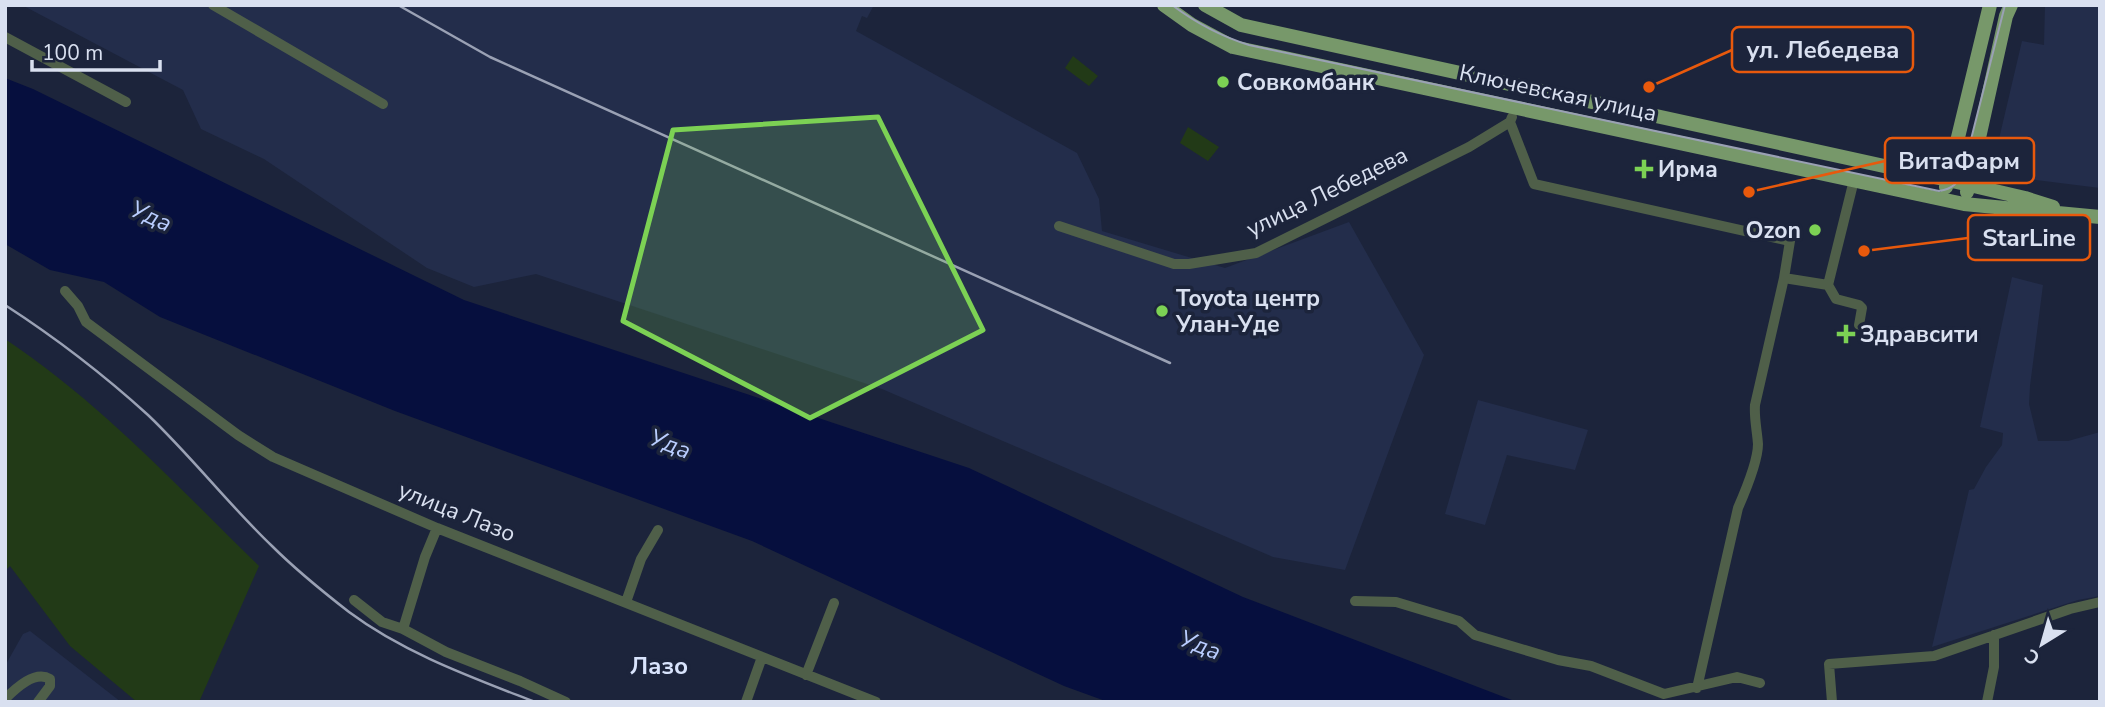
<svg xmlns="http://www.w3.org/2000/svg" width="2105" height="707" font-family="'Nunito Sans',sans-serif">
<rect width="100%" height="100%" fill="#1c243b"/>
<path fill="#232d4b" d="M22,5H874L867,18L862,16L856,31L1077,153L1099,199L1102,231L1225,268L1349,222L1424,355L1345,570L1273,557L882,389L536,274L474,287L427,268L264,159L201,129L183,90Z
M2045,5H2100V188L2005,176L1995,156L2022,41L2044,45Z
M2012,277L2043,285L2030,386L2029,404L2038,441H2068L2100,432V596L2078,600L1932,647L1969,490L1974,489L1986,467L2002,445L2003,433L1980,427Z
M1478,400L1588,430L1575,470L1507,455L1485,525L1445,514Z
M30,631L121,702H5V666L23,634Z"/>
<path fill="#223a17" d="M1073,56L1098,76L1089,86L1065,68Z
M1188,127L1219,147L1208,161L1180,143Z
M5,339C100,402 178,487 259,566L199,702H137L70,646L10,566L5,571Z"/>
<path fill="#060f3e" d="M5,78L33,89L464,300L969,468L1243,597L1517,702H1108L1064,686L752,541L395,411L160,317L104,282L50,270L5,244Z"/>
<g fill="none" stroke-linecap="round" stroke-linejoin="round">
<path stroke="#4f5f49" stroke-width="10" d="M213,5L383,104
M5,37L126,102
M1510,122L1534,184L1790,241L1784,278L1755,405C1754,418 1757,430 1758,444C1758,461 1745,492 1738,508L1697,688
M1854,180L1828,285L1836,299L1859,305L1862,308L1859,325
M1059,226L1174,264H1189L1256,253L1469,147L1510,122L1512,117
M1784,278L1828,285
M65,291L78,306L86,322L238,435L273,457L437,528L876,702
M354,600L382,622L403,629L446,652L520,681L566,702
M1355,601L1396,602L1459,621L1475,635L1558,660L1591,666L1664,694L1737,677L1760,683
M626,602L641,559L658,530
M403,629L425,557L437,528
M806,675L834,603
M5,699C16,688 35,670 50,679V686L38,702
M746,702L762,657
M1832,702L1829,664L1934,656L2070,609L2100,602
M1987,702L1994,667V635"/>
<path stroke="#77986a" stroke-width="14" d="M1164,5L1192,25L1233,47L1964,204L2100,217
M1205,5L1241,25L1948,180L2025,198L2053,207
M1946,187L1990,5
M1967,192L2006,16L2011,5"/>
<path stroke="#9aa1b4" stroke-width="2" d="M1172,5C1196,23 1220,36 1249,45L1939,191C1953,189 1958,183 1963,171L2005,5"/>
<path stroke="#9aa1b4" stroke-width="2.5" d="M398,5L490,57L1170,363
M5,305C56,338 103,374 148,415C192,457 229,505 272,546C296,570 322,591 349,612C404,653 471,677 535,702"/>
</g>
<path fill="#7cd154" fill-opacity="0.2" stroke="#7cd154" stroke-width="5" stroke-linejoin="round" d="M878,117L983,330L810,418L623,321L673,130Z"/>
<g fill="#7cd154" stroke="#1c243b" stroke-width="2.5">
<circle cx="1223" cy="82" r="7"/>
<path d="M1640.5 158.5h7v7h7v7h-7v7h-7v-7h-7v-7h7z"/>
<circle cx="1815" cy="230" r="7"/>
<circle cx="1162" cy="311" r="7"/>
<path d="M1842.5 323.5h7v7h7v7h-7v7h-7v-7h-7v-7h7z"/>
</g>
<g text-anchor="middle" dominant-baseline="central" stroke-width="7" stroke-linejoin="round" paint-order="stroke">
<g font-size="23" font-weight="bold" fill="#d9e0f0" stroke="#1c243b" text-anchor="start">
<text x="1237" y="82">Совкомбанк</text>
<text x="1658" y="169">Ирма</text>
<text x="1801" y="230" text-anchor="end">Ozon</text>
<text x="1176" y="298">Toyota центр<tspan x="1176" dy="26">Улан-Уде</tspan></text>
<text x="1860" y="334">Здравсити</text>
</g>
<g font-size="23" fill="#d9e0f0" stroke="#1c243b">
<text transform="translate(1558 93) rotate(12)">Ключевская улица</text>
<text transform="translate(1327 192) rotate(-26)">улица Лебедева</text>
<text transform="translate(457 512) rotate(22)">улица Лазо</text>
</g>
<g font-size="24" font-style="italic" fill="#baceff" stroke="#1c243b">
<text transform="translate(151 216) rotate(24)">Уда</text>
<text transform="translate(670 444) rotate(21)">Уда</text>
<text transform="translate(1200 645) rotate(21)">Уда</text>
</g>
<g font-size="24" font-weight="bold" fill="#d9e4fd" stroke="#1c243b">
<text x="659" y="666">Лазо</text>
</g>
</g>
<path fill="none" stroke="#e8590c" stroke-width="2.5" d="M1649 87L1732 50M1749 192L1885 161M1864 251L1968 238"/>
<g fill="#e8590c" stroke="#1c243b" stroke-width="2.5">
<circle cx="1649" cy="87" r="7"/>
<circle cx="1749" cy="192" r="7"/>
<circle cx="1864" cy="251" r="7"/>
</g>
<g fill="#1c243b" stroke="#e8590c" stroke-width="2.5">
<rect x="1732" y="27" width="181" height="45" rx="7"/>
<rect x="1885" y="138" width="149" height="45" rx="7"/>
<rect x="1968" y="215" width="122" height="45" rx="7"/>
</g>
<g font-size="24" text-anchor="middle" font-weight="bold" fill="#d9e0f0">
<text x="1823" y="58">ул. Лебедева</text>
<text x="1959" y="169">ВитаФарм</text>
<text x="2029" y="246">StarLine</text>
</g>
<rect width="2105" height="707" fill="none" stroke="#d9e0f0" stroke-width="14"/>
<g transform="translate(2042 644) rotate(217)" stroke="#1c243b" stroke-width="5" paint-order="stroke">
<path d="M0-5L12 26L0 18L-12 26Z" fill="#d9e0f0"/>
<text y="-10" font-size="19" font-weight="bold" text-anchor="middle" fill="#d9e0f0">С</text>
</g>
<path d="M32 60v10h128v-10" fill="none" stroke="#d9e0f0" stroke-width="3.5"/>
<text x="42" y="60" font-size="21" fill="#d9e0f0" stroke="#1c243b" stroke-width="5" paint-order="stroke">100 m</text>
</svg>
